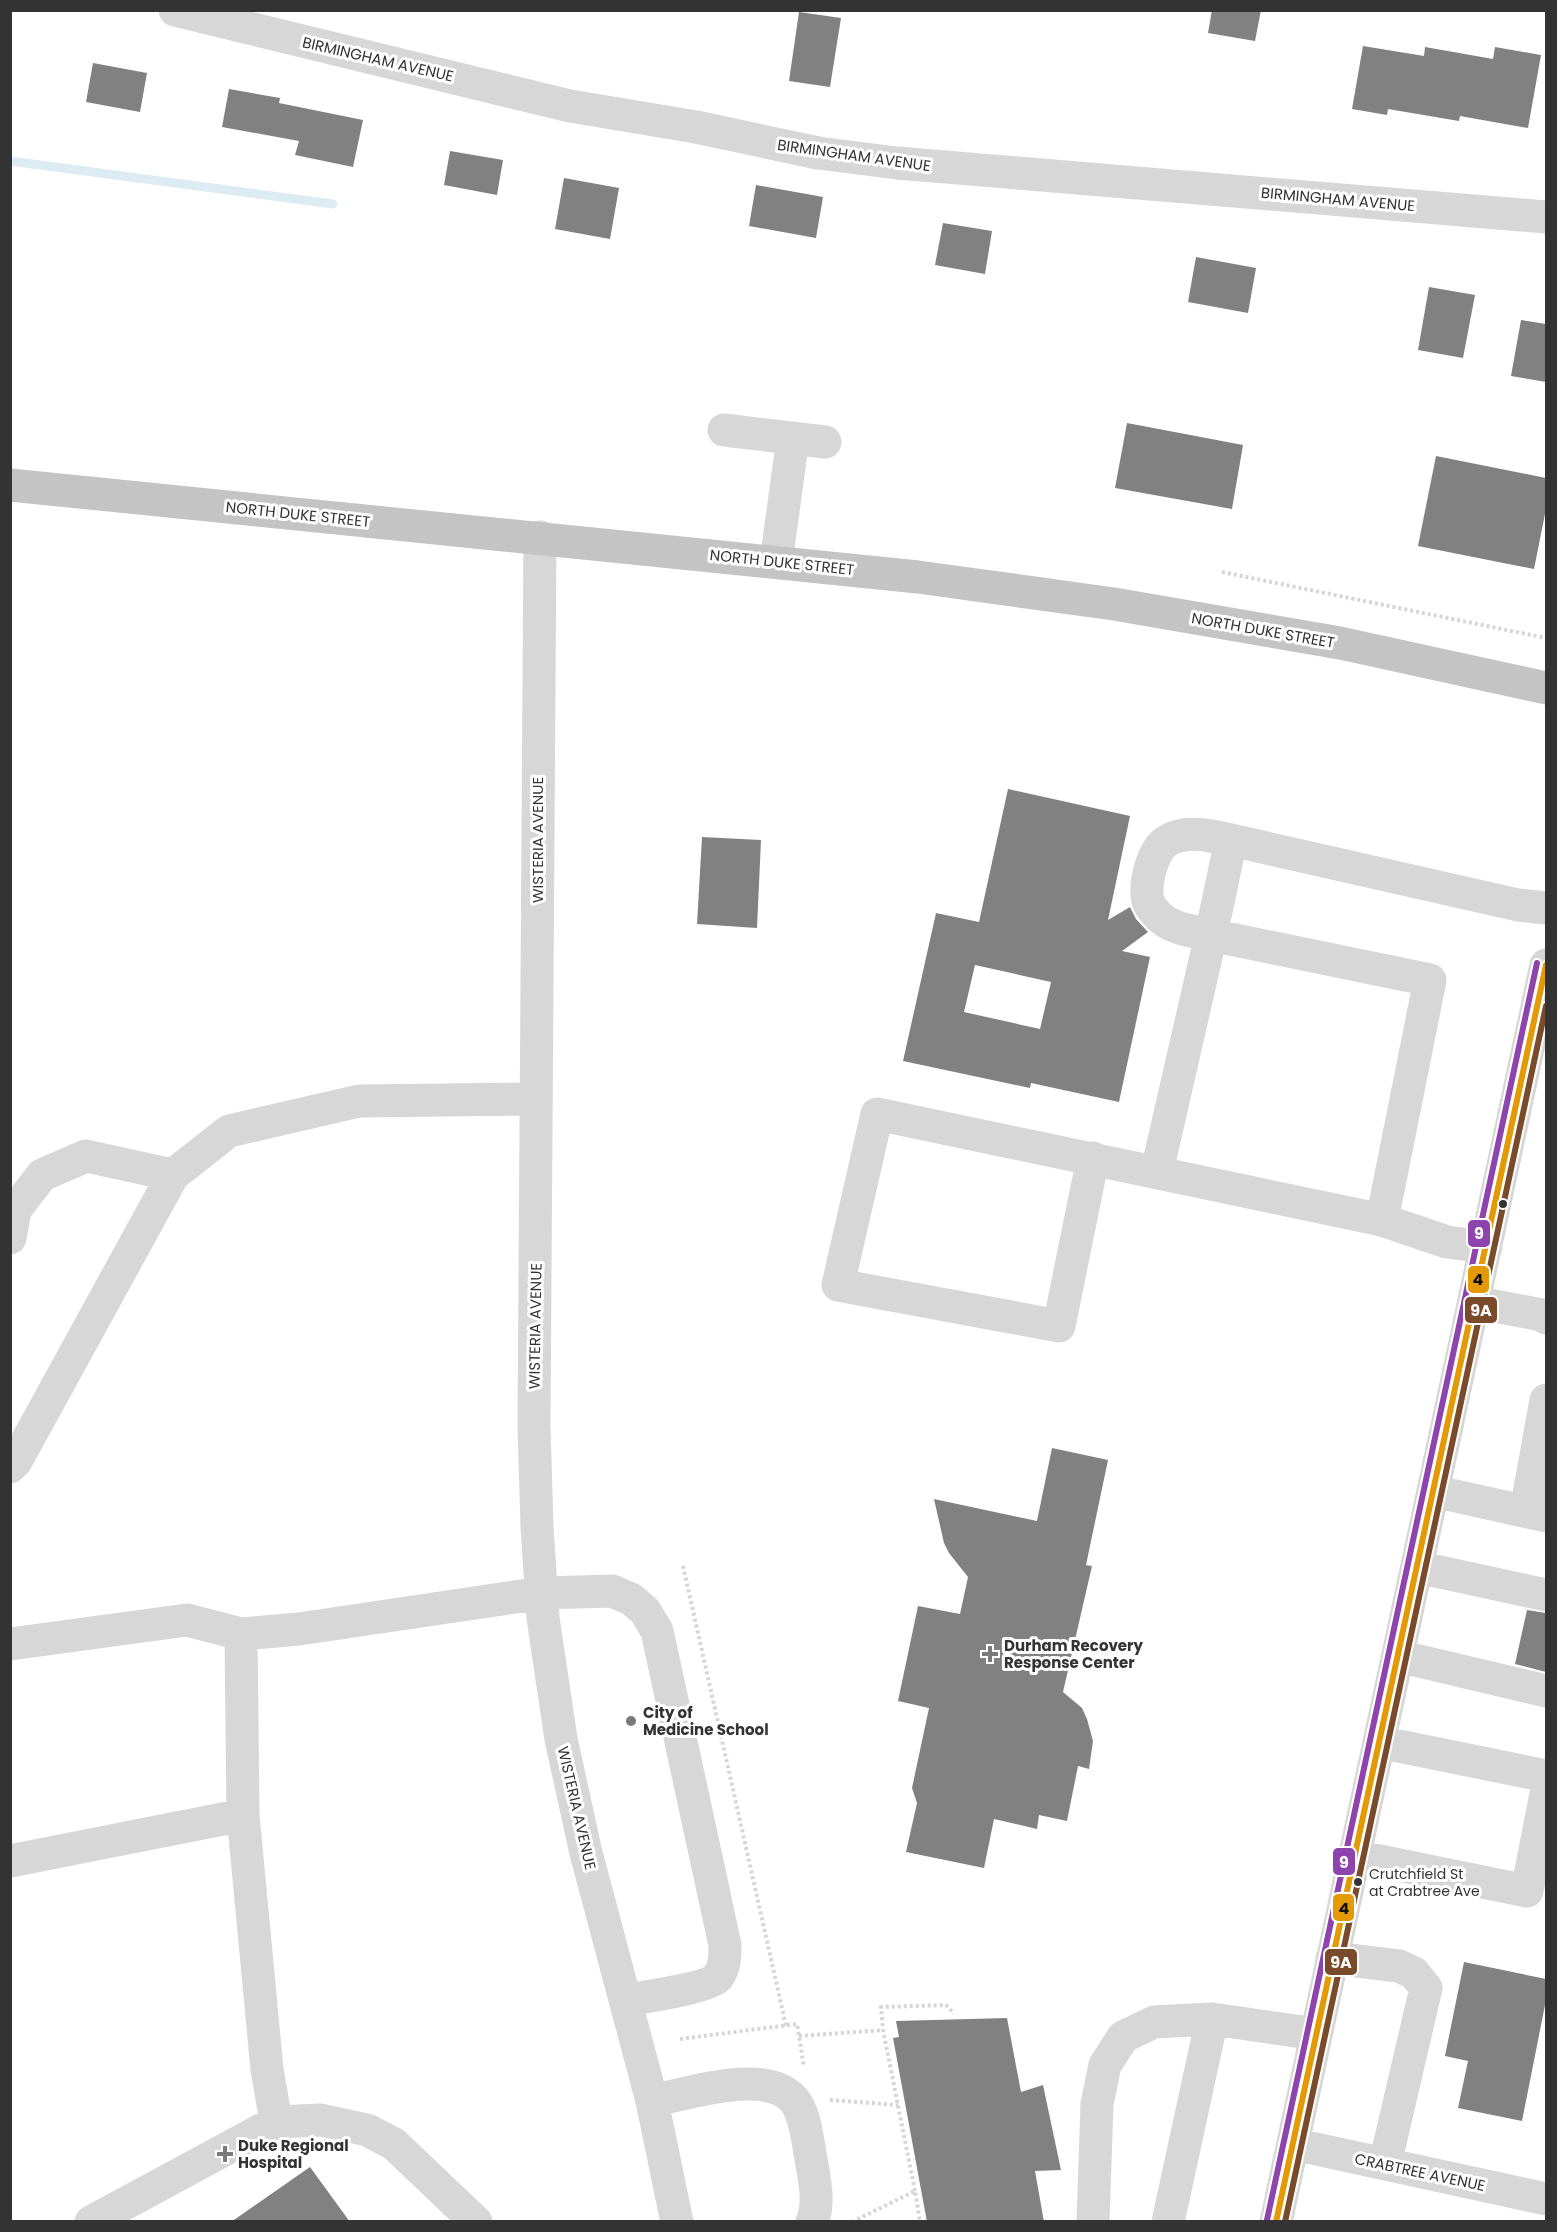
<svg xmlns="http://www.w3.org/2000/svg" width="1557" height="2232" font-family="Poppins,sans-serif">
<rect width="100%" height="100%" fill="#fff"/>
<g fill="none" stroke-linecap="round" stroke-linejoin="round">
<path stroke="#ddebf3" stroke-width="9" d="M10,161L333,204"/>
</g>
<path fill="#818181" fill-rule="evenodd" d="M1212,10H1261L1255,41L1208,33Z
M799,12L841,18L830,87L789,81Z
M1363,46L1424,56L1425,47L1493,59L1495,47L1541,55L1528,128L1460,116L1459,121L1388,109L1387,115L1352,109Z
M93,63L147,73L140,112L86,102Z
M229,89L280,98L279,103L363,120L353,167L295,155L299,141L222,127Z
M450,151L503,160L497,195L444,185Z
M564,178L619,188L610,239L555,229Z
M756,185L823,197L816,238L749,226Z
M943,223L992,231L985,274L935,265Z
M1196,257L1256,268L1248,313L1188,302Z
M1429,287L1475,295L1463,358L1418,350Z
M1521,320L1546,324V382L1511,376Z
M1127,423L1243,445L1232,509L1115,488Z
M1436,456L1546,478V509L1534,569L1418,546Z
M1008,789L1130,816L1108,920L1130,907L1136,919L1148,932L1122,951L1150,957L1119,1102L1031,1083L1030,1088L903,1061L936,913L979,922ZM975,965L1051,982L1040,1029L964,1012Z
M702,837L761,840L757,928L697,924Z
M1052,1448L1108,1460L1086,1565L1092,1566L1063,1692L1082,1708L1087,1719L1093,1741L1089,1769L1078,1766L1067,1821L1039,1815L1037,1829L994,1819L984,1868L906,1852L917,1803L912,1788L929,1708L898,1701L918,1606L960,1614L968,1577L949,1553L944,1543L934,1499L1037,1521Z
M1527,1610L1546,1613V1672L1515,1664Z
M1464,1962L1546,1979V2000L1522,2121L1458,2108L1468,2061L1445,2056Z
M1007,2018L1021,2092L1043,2085L1061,2170L1035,2171L1044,2222H927L893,2038L899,2037L896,2021Z
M310,2167L350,2222H231Z"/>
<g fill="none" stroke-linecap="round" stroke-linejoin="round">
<path stroke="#d6d6d6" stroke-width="4" stroke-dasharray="3 3" stroke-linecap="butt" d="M1222,572L1546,638
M683,1566L786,2026
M799,2036L883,2030
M680,2039L797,2024L804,2067
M830,2100L898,2105
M915,2191L883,2030L881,2007L946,2005L954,2014
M852,2222L915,2191L920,2222"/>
<path stroke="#d7d7d7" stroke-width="33" d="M175,10L570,106L696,127L818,153L897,163L1546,217
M724,430L825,442
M540,537L534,1426L537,1527L543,1618L561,1739L586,1853L652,2101L677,2222
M776,562L793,438
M1231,840L1211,935C1194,931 1176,930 1162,919C1158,916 1149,906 1148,901C1144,885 1152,850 1167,841C1186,829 1211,836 1231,840L1518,905L1546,908
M1093,1158L1059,1326L838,1285L877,1114L1382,1220L1447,1242L1486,1247
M1157,1171L1211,935L1430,980L1382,1220
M10,1238L15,1210L42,1175L86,1156L173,1175
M1474,1302L1542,1315L1546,1318
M10,1467L16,1461L173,1175L229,1131L359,1101L536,1099
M1433,1491L1546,1516
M1526,1511L1546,1400
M1417,1567L1546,1595
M10,1644L187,1620L241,1634
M1398,1656L1546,1691
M1379,1742L1546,1776
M243,1815L267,2069L276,2122
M1355,1856L1527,1891L1546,1794
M10,1861L243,1815L241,1634L299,1629L542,1593L612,1591L631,1599L645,1611L657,1631L725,1945C725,1956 725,1967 718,1977C708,1988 644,1997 626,2000
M1332,1958L1399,1966L1414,1973L1426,1988L1385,2164
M652,2101C687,2094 766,2067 794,2100C805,2113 807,2137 810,2153C813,2174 821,2201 812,2222
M1293,2144L1546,2199
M91,2222L276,2122L321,2120L367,2130L394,2144L476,2222
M1093,2222L1097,2104L1105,2065L1123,2037L1154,2022L1212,2019L1316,2034
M1168,2222L1212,2019
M1276,2222L1546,965"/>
<path stroke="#c4c4c4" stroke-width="33" d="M10,485L918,577L1114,604L1340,643L1546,688"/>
<g stroke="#fff" stroke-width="10">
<path id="bus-1" d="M1276,2222L1546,965"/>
</g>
<g stroke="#fff" stroke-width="10">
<path id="bus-2" d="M1285,2222L1546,1006"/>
</g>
<g stroke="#fff" stroke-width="10">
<path id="bus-3" d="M1267,2220L1537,963"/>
</g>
<use href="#bus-1" stroke="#e39a05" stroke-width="6"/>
<use href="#bus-2" stroke="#7a4b2a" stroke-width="6"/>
<use href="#bus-3" stroke="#8e44ad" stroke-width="6"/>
</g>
<g fill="#333" stroke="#fff" stroke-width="2">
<circle cx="1503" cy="1204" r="5"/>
<circle cx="1358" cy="1882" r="5"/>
</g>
<g fill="#7a7a7a" stroke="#fff" stroke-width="2">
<path d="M987 1645h6v6h6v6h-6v6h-6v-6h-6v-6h6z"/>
<circle cx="631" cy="1721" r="6"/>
<path d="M222 2145h6v6h6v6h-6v6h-6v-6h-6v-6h6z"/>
</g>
<g text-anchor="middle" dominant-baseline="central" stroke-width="6" stroke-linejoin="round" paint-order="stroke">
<g font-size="14" fill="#333" stroke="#fff" text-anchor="start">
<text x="1369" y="1874">Crutchfield St<tspan x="1369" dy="17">at Crabtree Ave</tspan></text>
</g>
<g font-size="15" fill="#333" stroke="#fff">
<text transform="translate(378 59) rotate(13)">BIRMINGHAM AVENUE</text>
<text transform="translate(854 155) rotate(8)">BIRMINGHAM AVENUE</text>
<text transform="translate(1338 199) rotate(5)">BIRMINGHAM AVENUE</text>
<text transform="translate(298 514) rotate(6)">NORTH DUKE STREET</text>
<text transform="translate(782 562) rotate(6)">NORTH DUKE STREET</text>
<text transform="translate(1263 630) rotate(10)">NORTH DUKE STREET</text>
<text transform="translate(537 840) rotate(-90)">WISTERIA AVENUE</text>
<text transform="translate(535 1326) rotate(-89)">WISTERIA AVENUE</text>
<text transform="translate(577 1808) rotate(77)">WISTERIA AVENUE</text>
<text transform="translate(1420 2172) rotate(12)">CRABTREE AVENUE</text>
</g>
<g font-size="15" font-weight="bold" fill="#333" stroke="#fff" text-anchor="start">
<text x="1004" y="1645">Durham Recovery<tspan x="1004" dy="17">Response Center</tspan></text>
<text x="643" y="1712">City of<tspan x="643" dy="17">Medicine School</tspan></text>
<text x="238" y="2145">Duke Regional<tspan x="238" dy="17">Hospital</tspan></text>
</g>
</g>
<g stroke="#fff" stroke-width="2">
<rect x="1467" y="1219" width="24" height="29" rx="6" fill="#8e44ad"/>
<rect x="1467" y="1265" width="23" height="29" rx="6" fill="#e39a05"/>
<rect x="1464" y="1296" width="34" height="28" rx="6" fill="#7a4b2a"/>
<rect x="1332" y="1847" width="24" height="29" rx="6" fill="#8e44ad"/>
<rect x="1332" y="1893" width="23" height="29" rx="6" fill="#e39a05"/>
<rect x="1324" y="1948" width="34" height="28" rx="6" fill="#7a4b2a"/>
</g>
<g font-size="16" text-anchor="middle" font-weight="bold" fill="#fff">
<text x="1479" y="1239">9</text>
<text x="1481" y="1316">9A</text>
<text x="1344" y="1868">9</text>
<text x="1341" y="1968">9A</text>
</g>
<g font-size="16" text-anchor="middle" font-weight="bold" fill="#111">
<text x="1478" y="1285">4</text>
<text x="1344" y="1914">4</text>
</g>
<rect width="1557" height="2232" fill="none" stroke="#333333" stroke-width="24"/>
</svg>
